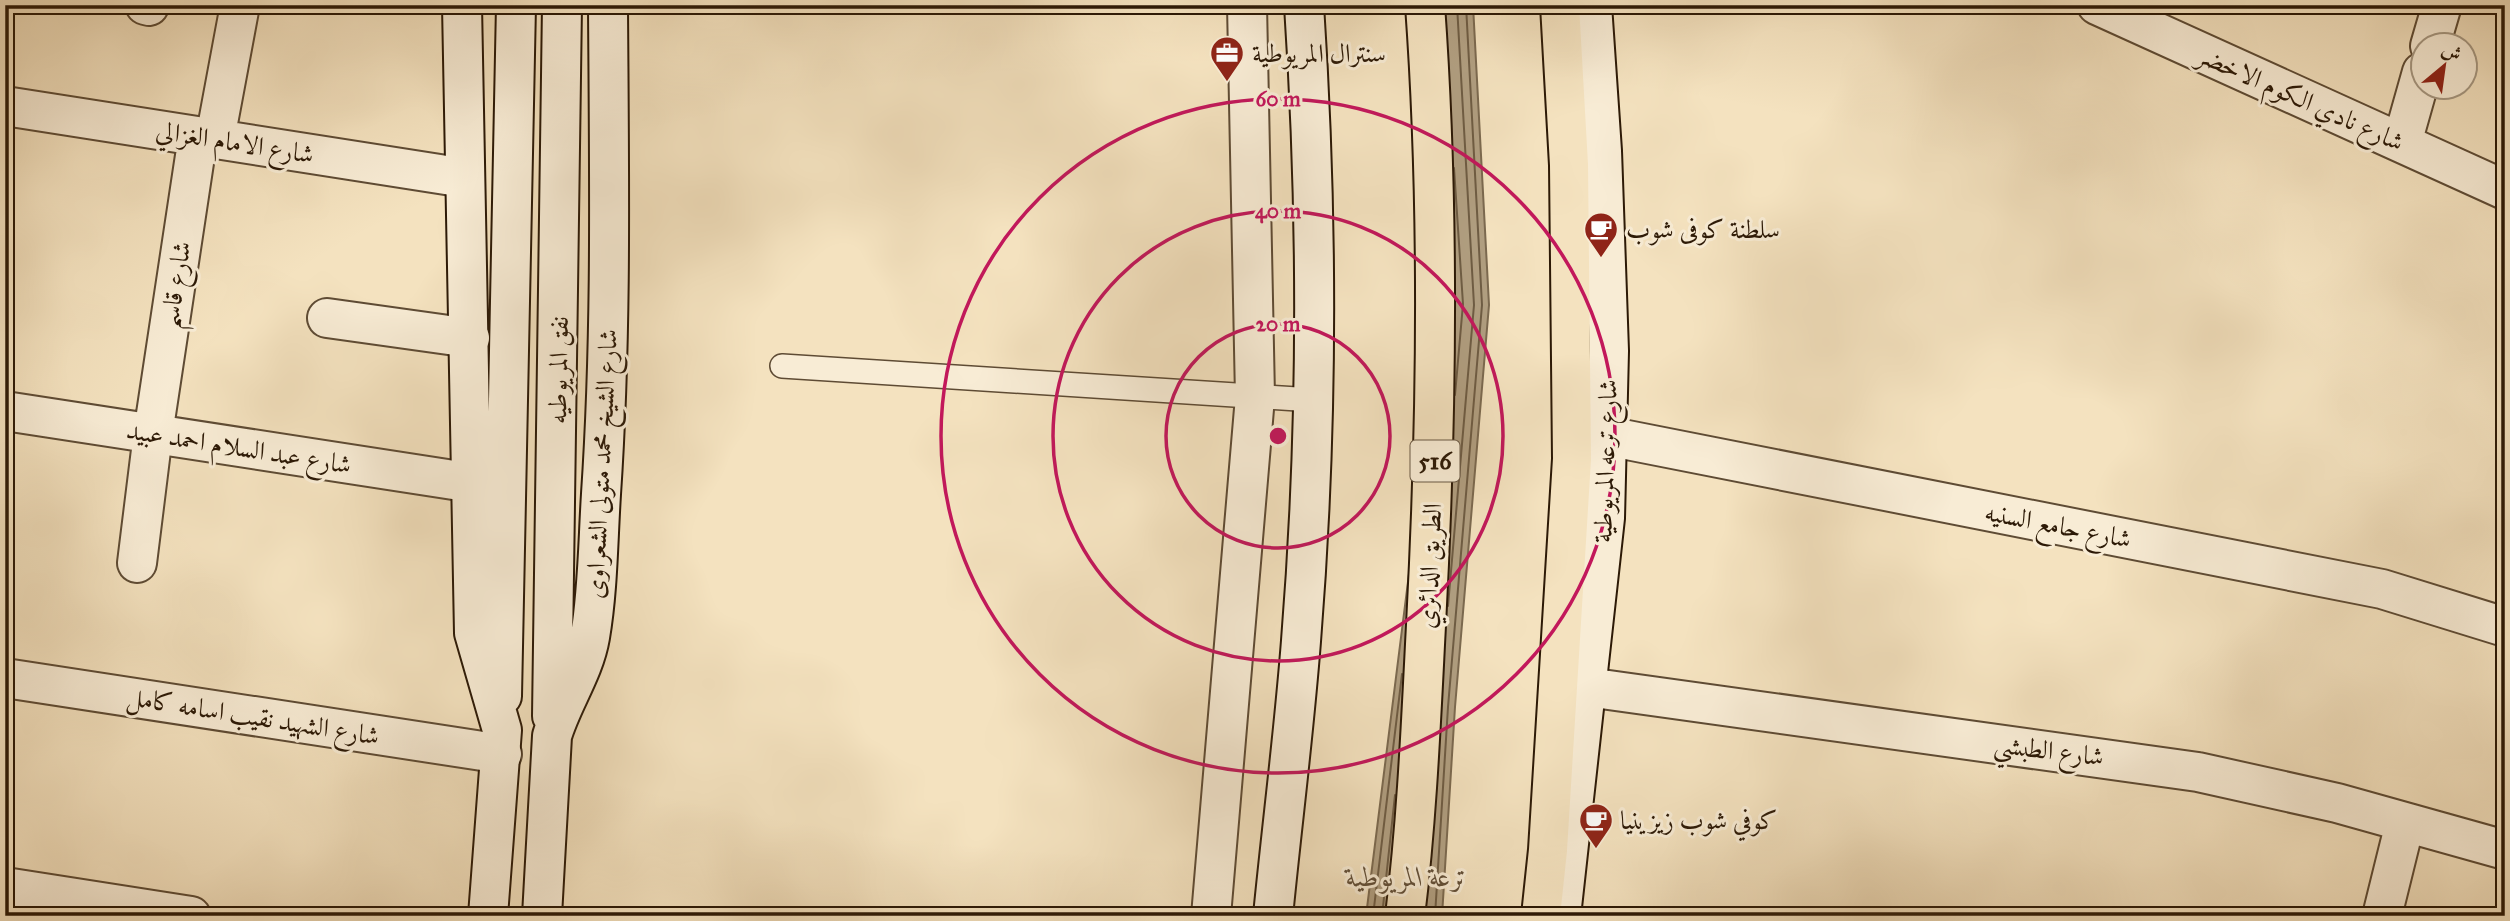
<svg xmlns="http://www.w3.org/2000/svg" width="2510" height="921" font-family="'IM FELL Great Primer',Amiri,serif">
<rect width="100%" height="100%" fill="#f4e2bf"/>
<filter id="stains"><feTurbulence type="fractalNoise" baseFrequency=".00286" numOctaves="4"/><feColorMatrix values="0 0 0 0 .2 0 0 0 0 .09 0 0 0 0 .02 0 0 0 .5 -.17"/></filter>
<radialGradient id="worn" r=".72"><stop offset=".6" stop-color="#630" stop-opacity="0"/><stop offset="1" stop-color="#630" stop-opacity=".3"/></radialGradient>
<path fill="#b09e80" stroke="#7b694f" stroke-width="2" d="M1421,5H1473L1489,305L1455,707L1442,916H1366L1416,518Z"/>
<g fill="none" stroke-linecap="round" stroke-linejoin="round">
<path stroke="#6e5c43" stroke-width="2" d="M1454,168L1463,304L1455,395
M1448,606L1474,305L1457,5
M1373,916L1402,674
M1382,916L1395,795
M1435,916L1448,707L1482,305L1466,5"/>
<g stroke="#5e4b34" stroke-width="26">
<path id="lane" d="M782,366L1313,400"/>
</g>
<g stroke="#5e4b34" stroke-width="42">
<path id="street" d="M145,5L149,6
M2097,5L2505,190
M2430,46L2442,5
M5,106L465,178
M215,139L240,5
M2402,143L2422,72
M327,318L470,338
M5,411L473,483
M1607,436L2382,589L2505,627
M137,563L153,434L198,136
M5,678L502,754
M1587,687L2198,772L2337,803L2505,850
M5,887L191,916
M1211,916L1255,397L1247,5
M2382,916L2405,823"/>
</g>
<g stroke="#2c1906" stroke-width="42">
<path id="secondary" d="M462,5L474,633L502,730L488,916
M502,696L516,5
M552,716L562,5
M542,916L552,736C562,702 584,672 590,637C598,590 598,541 601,494C612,331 609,168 608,5
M1273,916C1282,824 1294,733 1301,641C1318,430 1318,217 1304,5
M1561,916L1605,518L1609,351L1602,151L1592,5"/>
</g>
<g stroke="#2c1906" stroke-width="42">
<path id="highway" d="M1405,916C1417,819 1421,722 1426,625C1437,418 1440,212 1425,5
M1541,916L1548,850L1572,459L1569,165L1560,5"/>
</g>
<use href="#lane" stroke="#f8ecd5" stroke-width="23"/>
<use href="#street" stroke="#f8ecd5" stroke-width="38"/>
<use href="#secondary" stroke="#f8ecd5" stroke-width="38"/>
<use href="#highway" stroke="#f4e2bf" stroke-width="38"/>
</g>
<g fill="none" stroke="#c2185b" stroke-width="3.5">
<circle cx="1278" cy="436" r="112"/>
<circle cx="1278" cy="436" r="225"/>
<circle cx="1278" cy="436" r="337"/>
</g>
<defs>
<g id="office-pin" transform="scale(1.75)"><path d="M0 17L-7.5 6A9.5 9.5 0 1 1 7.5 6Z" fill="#8f2418" stroke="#f8ecd5"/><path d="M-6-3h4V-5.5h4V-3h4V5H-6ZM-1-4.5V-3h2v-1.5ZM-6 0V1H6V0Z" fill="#fff"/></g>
<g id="cafe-pin" transform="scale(1.75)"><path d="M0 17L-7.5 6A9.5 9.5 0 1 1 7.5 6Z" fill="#8f2418" stroke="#f8ecd5"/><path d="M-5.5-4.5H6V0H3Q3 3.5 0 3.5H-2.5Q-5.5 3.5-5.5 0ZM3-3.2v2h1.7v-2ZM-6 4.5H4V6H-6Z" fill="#fff"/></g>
</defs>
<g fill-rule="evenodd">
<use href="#office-pin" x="1227" y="53"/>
<use href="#cafe-pin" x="1601" y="229"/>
<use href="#cafe-pin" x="1596" y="820"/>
</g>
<g text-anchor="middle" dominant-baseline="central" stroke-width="6" stroke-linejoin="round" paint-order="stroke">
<rect fill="#f8ecd5" stroke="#695844" stroke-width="2" x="1410.5" y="440.5" width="49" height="41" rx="5"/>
<g font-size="24" font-weight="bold" fill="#2c1906">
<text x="1435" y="461">516</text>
</g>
<g font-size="26" fill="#2c1906" stroke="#f8ecd5" text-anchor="start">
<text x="1252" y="53">سنترال المريوطية</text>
<text x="1626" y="229">سلطنة كوفى شوب</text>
<text x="1620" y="820">كوفي شوب زيزينيا</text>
</g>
<g font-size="26" fill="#2c1906" stroke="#f8ecd5">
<text transform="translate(2301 98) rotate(24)">شارع نادي الكوم الاخضر</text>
<text transform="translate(235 142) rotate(9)">شارع الامام الغزالي</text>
<text transform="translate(175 285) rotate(-81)">شارع قاسم</text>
<text transform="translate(558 370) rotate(-89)">نفق المريوطيه</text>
<text transform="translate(239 447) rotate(9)">شارع عبد السلام احمد عبيد</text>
<text transform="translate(1605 461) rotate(-88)">شارع ترعه المريوطية</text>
<text transform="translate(601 464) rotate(-87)">شارع الشيخ محمد متولى الشعراوى</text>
<text transform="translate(2058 525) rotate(11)">شارع جامع السنيه</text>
<text transform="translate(1429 566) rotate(-87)">الطريق الدائري</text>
<text transform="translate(253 716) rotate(9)">شارع الشهيد نقيب اسامه كامل</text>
<text transform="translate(2049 750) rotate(7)">شارع الطبشي</text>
</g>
<g font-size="28" font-style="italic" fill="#614e37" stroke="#f8ecd5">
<text x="1407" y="876">ترعة المريوطية</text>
</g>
</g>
<circle cx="1278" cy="436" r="10" fill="#c2185b" stroke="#f8ecd5" stroke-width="3.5"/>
<g font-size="21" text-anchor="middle" font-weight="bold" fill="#c2185b" stroke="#f8ecd5" stroke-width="6" stroke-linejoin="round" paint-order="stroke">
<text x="1278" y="106">60 m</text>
<text x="1278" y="218">40 m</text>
<text x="1278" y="331">20 m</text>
</g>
<rect width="2510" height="921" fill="none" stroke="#f4e2bf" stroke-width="28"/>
<rect x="7" y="7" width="2496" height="907" fill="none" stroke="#2c1906" stroke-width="3.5"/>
<rect x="14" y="14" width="2482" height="893" fill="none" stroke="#2c1906" stroke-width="2"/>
<g transform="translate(2444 66) rotate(29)"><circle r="33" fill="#f8ecd5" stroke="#a69882" stroke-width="2"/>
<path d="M0-5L12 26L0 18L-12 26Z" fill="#8f2418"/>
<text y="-10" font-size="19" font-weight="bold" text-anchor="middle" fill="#2c1906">ش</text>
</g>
<rect width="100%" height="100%" filter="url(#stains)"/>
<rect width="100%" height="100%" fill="url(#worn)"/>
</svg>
